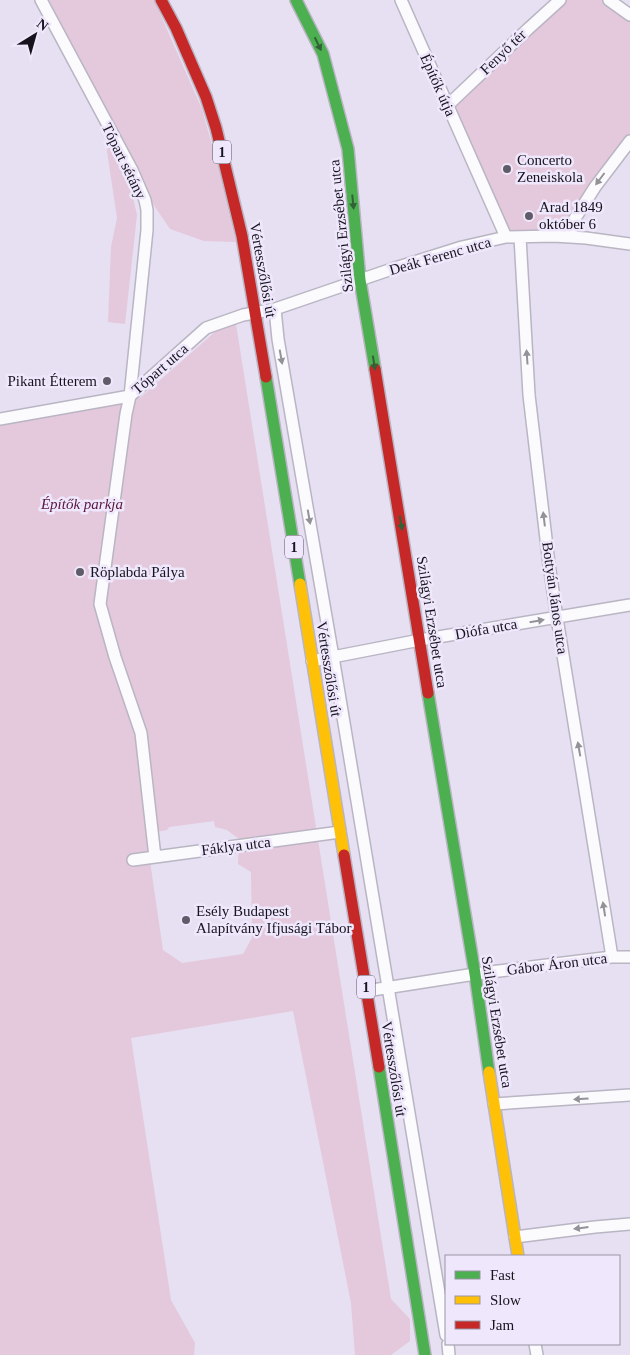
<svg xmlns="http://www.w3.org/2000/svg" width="630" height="1355" font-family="Georgia,serif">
<rect width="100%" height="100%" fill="#e6e0f2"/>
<path fill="#e4c8dc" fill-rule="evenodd" d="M49,0H154L202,109L220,174L236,242L204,241L170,229L151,201L132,193L137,215L125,324L108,322L111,247L117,218L99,98Z
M560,0H609L630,15V141L570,237H506L447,106Z
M236,324L391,1299L410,1319V1341L391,1355H355L351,1303L293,1011L131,1038L171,1300L195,1343L194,1355H0V425L141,397L216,331ZM214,821L215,827L227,830L239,839L238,864L251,872L252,938L243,954L182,963L163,950L146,834L167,830L169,827Z"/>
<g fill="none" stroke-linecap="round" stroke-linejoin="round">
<g stroke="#b9b5c3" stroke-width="14">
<path id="street" d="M41,0L132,170L145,200L147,210V230L130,396L126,414L100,604L115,657L141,733L155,857
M401,0L506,237
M609,0L630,15
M447,106L528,29L560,0
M520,237L529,395L549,564L557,618L612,957
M570,237L574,220L595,187L630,141
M275,309L278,339L333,657L446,1335
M0,419L130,396L206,328L243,315L275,309L392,269L462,247L506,237L554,236L586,238L630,244
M312,661L420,640L630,605
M133,860L340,832
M366,991L475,974L612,957H630
M494,1104L630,1095
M515,1237L595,1227L630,1224
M448,1344L449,1355
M535,1344L537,1355"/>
</g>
<g stroke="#b9b5c3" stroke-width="14">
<path id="fast" d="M296,0L323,54L348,149L360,280L375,369
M266,377L300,584
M428,693L475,974L489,1072
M379,1067L425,1355"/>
</g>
<g stroke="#b9b5c3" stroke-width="14">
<path id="slow" d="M300,584L344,855
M489,1072L518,1256"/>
</g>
<g stroke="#b9b5c3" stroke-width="14">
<path id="jam" d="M161,0L176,28L206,97L216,128L242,236L266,377
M375,369L428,693
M344,855L379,1067"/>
</g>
<use href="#street" stroke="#fbfafd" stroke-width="11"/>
<use href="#fast" stroke="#4caf50" stroke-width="11"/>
<use href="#slow" stroke="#ffc107" stroke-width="11"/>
<use href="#jam" stroke="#c62828" stroke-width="11"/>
</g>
<defs><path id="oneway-solid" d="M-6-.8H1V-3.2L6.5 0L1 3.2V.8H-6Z" transform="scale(1.25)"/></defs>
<g fill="#326137">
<use href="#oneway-solid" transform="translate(318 44) rotate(64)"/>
<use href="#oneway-solid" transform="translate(353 202) rotate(84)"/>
<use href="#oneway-solid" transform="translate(374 363) rotate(81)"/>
<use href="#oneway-solid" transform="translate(401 523) rotate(81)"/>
</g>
<g fill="#949299">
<use href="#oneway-solid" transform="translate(600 179) rotate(127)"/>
<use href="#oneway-solid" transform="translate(281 357) rotate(80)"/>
<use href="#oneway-solid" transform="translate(527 357) rotate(-94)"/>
<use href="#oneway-solid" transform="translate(309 517) rotate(80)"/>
<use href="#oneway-solid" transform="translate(544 519) rotate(-97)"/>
<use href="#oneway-solid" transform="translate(537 621) rotate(-10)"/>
<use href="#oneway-solid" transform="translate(579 749) rotate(-100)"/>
<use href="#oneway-solid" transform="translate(604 909) rotate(-99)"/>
<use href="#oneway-solid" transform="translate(581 1099) rotate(176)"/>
<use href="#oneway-solid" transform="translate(581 1228) rotate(173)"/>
</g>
<g fill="#5f5b68" stroke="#efe8fc" stroke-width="2">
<circle cx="507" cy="169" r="5"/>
<circle cx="529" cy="216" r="5"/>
<circle cx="107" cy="381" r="5"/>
<circle cx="80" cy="572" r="5"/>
<circle cx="186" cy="920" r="5"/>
</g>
<g text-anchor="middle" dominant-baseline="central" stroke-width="5" stroke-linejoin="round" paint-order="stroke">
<g fill="#efe8fc" stroke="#585361" stroke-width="1">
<rect x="213" y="140.5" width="18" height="23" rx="4"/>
<rect x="285" y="535.5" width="18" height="23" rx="4"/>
<rect x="357" y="975.5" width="18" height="23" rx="4"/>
</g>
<g font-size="14" font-weight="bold" fill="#17131e">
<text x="222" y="152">1</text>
<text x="294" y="547">1</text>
<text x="366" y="987">1</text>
</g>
<g font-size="15" fill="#17131e" stroke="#efe8fc">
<text transform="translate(503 52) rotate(-44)">Fenyő tér</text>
<text transform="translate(438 85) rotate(66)">Építők útja</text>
<text transform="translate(124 161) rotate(64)">Tópart sétány</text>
<text transform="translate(341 226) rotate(-96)">Szilágyi Erzsébet utca</text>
<text transform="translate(440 256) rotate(-16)">Deák Ferenc utca</text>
<text transform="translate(263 270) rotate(80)">Vértesszőlősi út</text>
<text transform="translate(160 369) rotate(-41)">Tópart utca</text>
<text transform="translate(555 598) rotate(82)">Bottyán János utca</text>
<text transform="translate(432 622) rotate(81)">Szilágyi Erzsébet utca</text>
<text transform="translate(486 629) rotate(-10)">Diófa utca</text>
<text transform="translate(329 669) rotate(81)">Vértesszőlősi út</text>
<text transform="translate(236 846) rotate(-7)">Fáklya utca</text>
<text transform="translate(557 964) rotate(-7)">Gábor Áron utca</text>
<text transform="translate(497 1022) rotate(81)">Szilágyi Erzsébet utca</text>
<text transform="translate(394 1069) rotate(81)">Vértesszőlősi út</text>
</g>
<g font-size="15" fill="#17131e" stroke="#efe8fc" text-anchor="start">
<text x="517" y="160">Concerto<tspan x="517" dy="17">Zeneiskola</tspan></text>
<text x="539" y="207">Arad 1849<tspan x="539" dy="17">október 6</tspan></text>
<text x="97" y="381" text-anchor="end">Pikant Étterem</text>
<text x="90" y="572">Röplabda Pálya</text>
<text x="196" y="911">Esély Budapest<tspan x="196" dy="17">Alapítvány Ifjusági Tábor</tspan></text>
</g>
<g font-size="15" font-style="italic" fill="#5a163d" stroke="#efe8fc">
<text x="82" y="504">Építők parkja</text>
</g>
</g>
<rect x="445" y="1255" width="175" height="90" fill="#efe8fc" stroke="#9993a3"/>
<rect x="455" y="1271" width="25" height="8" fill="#4caf50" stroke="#9993a3"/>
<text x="490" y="1280" font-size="15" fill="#17131e">Fast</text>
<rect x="455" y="1296" width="25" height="8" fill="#ffc107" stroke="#9993a3"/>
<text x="490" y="1305" font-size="15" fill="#17131e">Slow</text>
<rect x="455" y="1321" width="25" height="8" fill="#c62828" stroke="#9993a3"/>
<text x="490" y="1330" font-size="15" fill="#17131e">Jam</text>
<g transform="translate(35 35) rotate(37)" stroke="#efe8fc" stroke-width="4" paint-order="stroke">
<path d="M0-4L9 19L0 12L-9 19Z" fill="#17131e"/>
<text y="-8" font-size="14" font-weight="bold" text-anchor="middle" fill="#17131e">N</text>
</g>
</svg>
